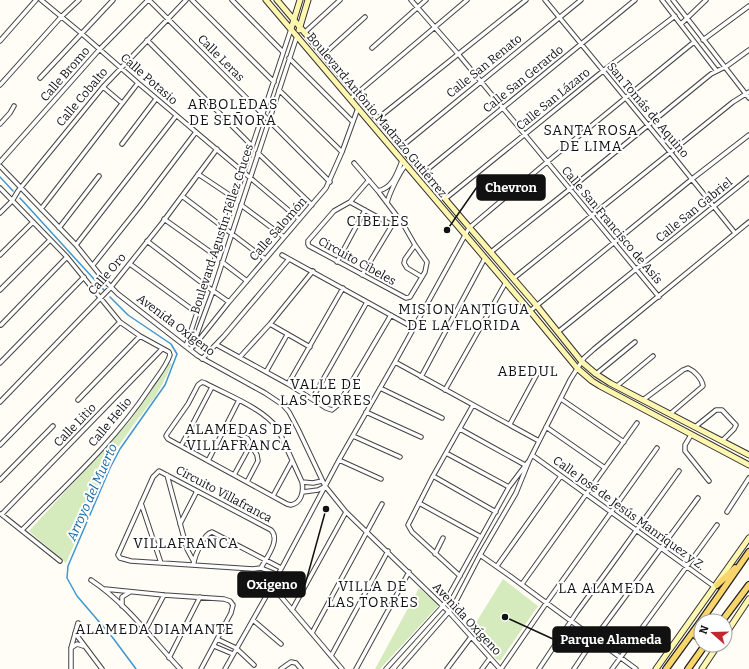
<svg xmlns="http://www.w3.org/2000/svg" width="749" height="669" font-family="Bitter,serif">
<rect width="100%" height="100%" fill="#fffdf5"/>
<path fill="#d5ebbd" d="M169,363L172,364L163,383L155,397L134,424L116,450L66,563L29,531L130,421L149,394Z
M503,579L538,606L500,661L496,659L472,629Z
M419,588L439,605L380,669H375Z"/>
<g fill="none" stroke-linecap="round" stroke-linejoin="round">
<path stroke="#3f96cf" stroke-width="1.5" d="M0,177L13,191
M20,198L104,290
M110,297L128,315L171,344L177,354L165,385L120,449L110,468L68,566L67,578L77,596L113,638L136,669"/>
<g stroke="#444" stroke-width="5.5">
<path id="street" d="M41,0L81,33L138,83L299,219
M149,0L330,182
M192,0L274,82
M232,0L283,52
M411,0L459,55L659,297
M545,0L670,152L735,233
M662,0L716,70
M673,0L749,98
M681,24L706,0
M304,33L340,0
M147,40L252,146
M703,40L749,6
M0,41L36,0
M372,48L426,0
M323,55L365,17
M289,58L353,122
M40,78L113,0
M0,85L61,17L79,0
M103,87L122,103
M279,90L342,152
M350,99L467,0
M377,119L526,0
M0,124L10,113L14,106
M122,144L156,99
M401,147L581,0
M258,153L312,205
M0,162L99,50L148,0
M0,166L76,245L104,280L118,294L198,356L265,393L283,405L289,412L298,429L325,486L346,512L449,612L500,669
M423,173L635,0
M198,174L234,198
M0,188L67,257L120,322L140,336L169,352L170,355C166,367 156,378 149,389C114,442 66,485 22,530
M378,191C393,188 397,173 402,161
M182,196L265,259
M445,199L603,71L675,16
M350,202L392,225
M387,203C389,194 400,171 406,165
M241,205L284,237
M41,209L138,83
M0,213L12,201L18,191L103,87L186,0
M164,219L216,256
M59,228L99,176
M147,241L206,286L229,302
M308,244L309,246L406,298L410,297L425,272L427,262L415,245L403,224L378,191L354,163
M308,244V241L334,211L350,202L369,180
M76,245L176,116
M415,245L405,259L404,263L407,268L422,277
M491,252L570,189L711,74L727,66L749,50
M0,255L33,222
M282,255L414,328
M222,262L247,281
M337,262L365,210
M130,264L197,313
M93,265L140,206L196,132
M362,275L397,217
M514,278L733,102L749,92
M0,290L50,240
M530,311L692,179L749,135
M270,324L310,347
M1,325L67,257
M558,332L749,178
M217,345L288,384L326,408L332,410L338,405L391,315
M186,346L291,29
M194,346L229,302L326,188L342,152L358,108
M191,350L213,291L297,36
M240,357L270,324L313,271
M202,359L224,336L289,259
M395,362L539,441
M0,363L84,277
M266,372L287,335
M596,374L635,342
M421,377L485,258
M202,382L205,383C227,395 263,408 278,429L302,482C304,492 301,503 291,505L287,504L168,439L166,436L167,434L188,404L198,385Z
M288,384L343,288
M617,386L653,356
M380,388L442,418
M445,390L506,282
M312,399L367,302
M561,399L624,442
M78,400L140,336
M643,400L683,370L688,368C695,371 702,379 703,386L670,414
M0,402L111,287L162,223L217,149
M366,412L421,437
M510,424L537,374
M225,427L247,438L257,455L258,461L247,482
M546,427L605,468
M695,427L716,410H722L736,425L734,429L722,441
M460,429L525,465
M691,435L685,445V451L709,481
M353,436L400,457
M0,445L120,322
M181,446L212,387
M446,453L509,487
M532,455L715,587
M339,460L381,479
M208,461L239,400
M167,475L187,549L194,562
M234,475L251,444
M433,476L496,512
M0,480L53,426
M302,482L313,483L322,481
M303,492L318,490L324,487
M273,496L292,461
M141,503L161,563
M419,503L481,537
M727,512L749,478
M1,514L60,561
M2,514L162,349
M180,524L197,491
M435,554L443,538
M480,555L510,576L636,669
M193,565C195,556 203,534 212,532L281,568
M497,566L561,476
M261,568C266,558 281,540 271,530L159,471L153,477L118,555L120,558L131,561L253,569L261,568L278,575
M460,576L412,532L408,525L433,476L473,405
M91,580C126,603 152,639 180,669
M522,584L637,423
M272,586L342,669
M105,589L164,595L224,599L230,601L233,605L231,613L201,669
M122,606V597L130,592
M292,610L346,512
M253,620L281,644
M145,631L164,595
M75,633L102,669
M312,633L382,504
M217,639L236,648L254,665
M214,646L233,654
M71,648L77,644L83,646
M331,656L388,551
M169,658L200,597
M71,669V648L78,623
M225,669L272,586L339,460L395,362L469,228L547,162L694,42
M281,669L291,662L296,663L301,669
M356,669L409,572
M386,669L443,606L509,487L528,462
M399,669L453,607L480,555L516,493L529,461L570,380L584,358L594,349L749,222
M447,669L471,637
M482,669L490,658
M501,669L547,602L657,448
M539,669L577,612L610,567L679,471
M574,669L594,639L698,498
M612,669L717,525"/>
</g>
<g stroke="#333" stroke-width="7">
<path id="secondary" d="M266,0L530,311L577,368L592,381L600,386L749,465
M277,0L463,220L537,306L582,362L596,374L610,383L749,455
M291,29L300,0
M299,30L308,0
M725,635L749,599
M656,669L749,538
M702,669L718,645"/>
</g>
<g stroke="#222" stroke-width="8">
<path id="primary" d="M717,585L735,568
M701,621L749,552
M722,621L749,585
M698,630L696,636L701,640
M666,669L701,621
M688,669L705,645"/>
</g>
<use href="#street" stroke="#fff" stroke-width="3.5"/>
<use href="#secondary" stroke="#fff6b0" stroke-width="5"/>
<use href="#primary" stroke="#f9d66b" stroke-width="5.5"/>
</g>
<g text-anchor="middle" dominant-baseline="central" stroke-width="4" stroke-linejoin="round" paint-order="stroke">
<g font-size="12" fill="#111" stroke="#fff">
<text transform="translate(221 58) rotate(45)">Calle Leras</text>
<text transform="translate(484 66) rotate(-39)">Calle San Renato</text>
<text transform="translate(65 74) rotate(-49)">Calle Bromo</text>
<text transform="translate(149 79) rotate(41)">Calle Potasio</text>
<text transform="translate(523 79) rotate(-39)">Calle San Gerardo</text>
<text transform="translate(82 97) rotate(-50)">Calle Cobalto</text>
<text transform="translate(553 99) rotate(-39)">Calle San Lázaro</text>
<text transform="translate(648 110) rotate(50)">San Tomás de Aquino</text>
<text transform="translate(377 115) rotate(50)">Boulevard Antônio Madrazo Gutiérrez</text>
<text transform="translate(694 210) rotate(-39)">Calle San Gabriel</text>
<text transform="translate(612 225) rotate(50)">Calle San Francisco de Asís</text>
<text transform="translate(222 229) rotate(-72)">Boulevard Agustín Téllez Cruces</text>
<text transform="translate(278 229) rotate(-49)">Calle Salomón</text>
<text transform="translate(357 261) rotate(29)">Circuito Cibeles</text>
<text transform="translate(107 274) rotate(-49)">Calle Oro</text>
<text transform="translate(176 325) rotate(37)">Avenida Oxígeno</text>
<text transform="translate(110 422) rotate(-50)">Calle Helio</text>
<text transform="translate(75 425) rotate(-46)">Calle Litio</text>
<text transform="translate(224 494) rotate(28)">Circuito Villafranca</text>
<text transform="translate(629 513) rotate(36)">Calle José de Jesús Manríquez y Z.</text>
<text transform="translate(467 619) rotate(47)">Avenida Oxígeno</text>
</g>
<g font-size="13" font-style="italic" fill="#1768a6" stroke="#fff">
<text transform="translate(92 492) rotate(-66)">Arroyo del Muerto</text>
</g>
<g font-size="14" letter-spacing="1" fill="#111" stroke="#fff">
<text x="233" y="104">ARBOLEDAS<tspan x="233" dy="16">DE SEÑORA</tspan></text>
<text x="591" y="130">SANTA ROSA<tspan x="591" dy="16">DE LIMA</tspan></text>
<text x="378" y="221">CIBELES</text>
<text x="464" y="309">MISION ANTIGUA<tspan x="464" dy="16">DE LA FLORIDA</tspan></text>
<text x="528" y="371">ABEDUL</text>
<text x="326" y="384">VALLE DE<tspan x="326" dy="16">LAS TORRES</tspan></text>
<text x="239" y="429">ALAMEDAS DE<tspan x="239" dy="16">VILLAFRANCA</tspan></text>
<text x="186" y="543">VILLAFRANCA</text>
<text x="373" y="586">VILLA DE<tspan x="373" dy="16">LAS TORRES</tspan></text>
<text x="607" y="588">LA ALAMEDA</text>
<text x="155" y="629">ALAMEDA DIAMANTE</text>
</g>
</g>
<path fill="none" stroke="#111" stroke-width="1.5" d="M447 230L477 187M326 509L305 585M505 617L553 639"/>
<g fill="#111" stroke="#fff" stroke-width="1.5">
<circle cx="447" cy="230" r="4"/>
<circle cx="326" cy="509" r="4"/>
<circle cx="505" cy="617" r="4"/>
</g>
<g fill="#111" stroke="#111" stroke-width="1.5">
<rect x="477" y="175" width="68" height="25" rx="4"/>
<rect x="238" y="572" width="67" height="25" rx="4"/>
<rect x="553" y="627" width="117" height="25" rx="4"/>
</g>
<g font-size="13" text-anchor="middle" font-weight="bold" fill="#fff">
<text x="511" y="192">Chevron</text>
<text x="272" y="589">Oxigeno</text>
<text x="611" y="644">Parque Alameda</text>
</g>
<g transform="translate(713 633) rotate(290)"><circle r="19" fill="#ffffff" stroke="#a0a0a0"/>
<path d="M0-3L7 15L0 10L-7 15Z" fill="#c4262e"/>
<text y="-6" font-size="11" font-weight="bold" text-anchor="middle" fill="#111111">N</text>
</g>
</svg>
